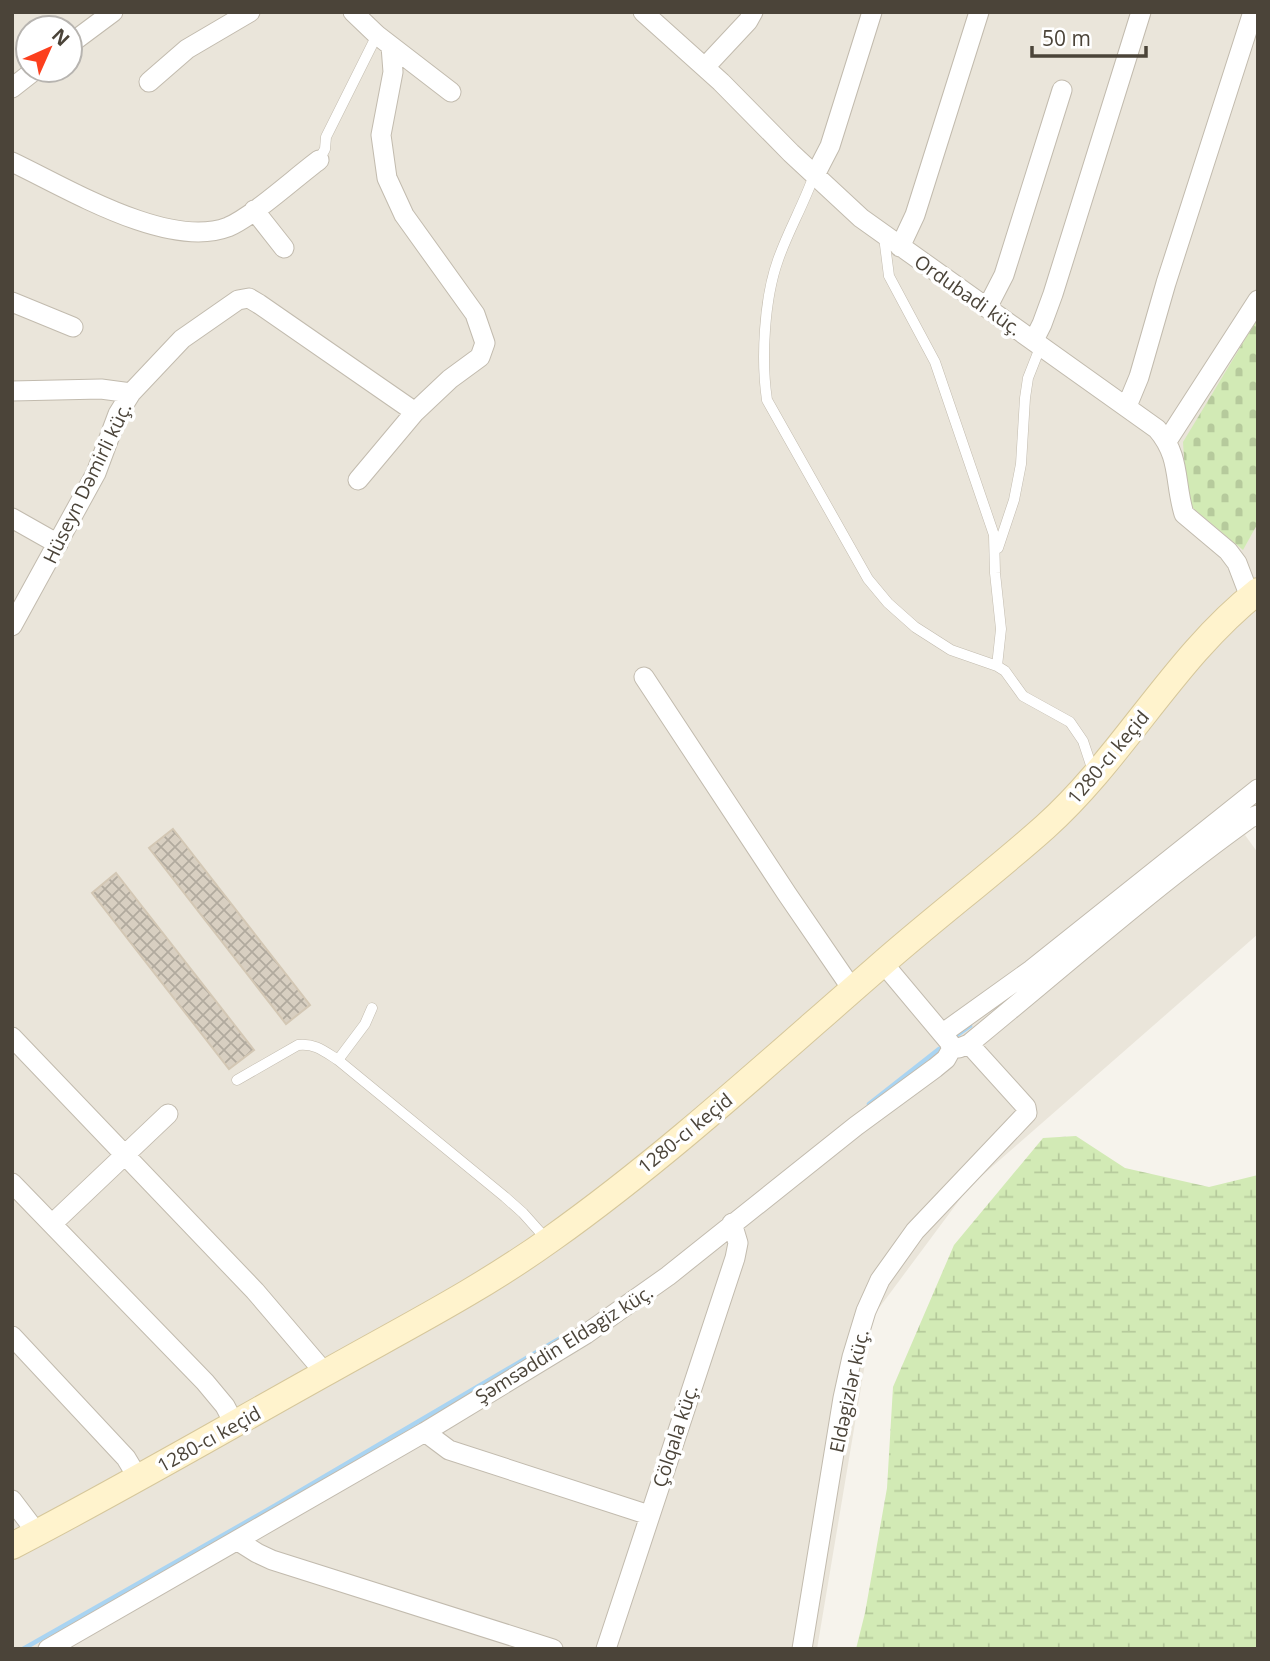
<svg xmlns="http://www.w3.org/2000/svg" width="1270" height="1661" font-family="'Open Sans',sans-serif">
<defs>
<pattern id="wetland-marsh" width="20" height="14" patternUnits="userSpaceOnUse" patternTransform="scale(1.75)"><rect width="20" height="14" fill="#d2eab5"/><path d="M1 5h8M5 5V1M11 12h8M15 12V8" fill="none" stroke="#b6ca9c"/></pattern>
<pattern id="cemetery-stones" width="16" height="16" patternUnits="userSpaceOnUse" patternTransform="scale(1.75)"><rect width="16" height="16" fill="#d2eab5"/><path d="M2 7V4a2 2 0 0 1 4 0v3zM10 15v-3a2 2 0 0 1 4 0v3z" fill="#b6ca9c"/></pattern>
<pattern id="building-cross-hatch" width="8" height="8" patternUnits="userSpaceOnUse" patternTransform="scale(1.75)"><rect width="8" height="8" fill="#d8cfc1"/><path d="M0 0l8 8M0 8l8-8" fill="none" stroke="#b1aa9e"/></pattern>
</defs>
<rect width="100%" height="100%" fill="#f6f3ec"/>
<path fill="#eae5da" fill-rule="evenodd" d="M12,12H1258V824L1245,835L1258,853V934L969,1187L873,1316L817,1649H12ZM28,28H70V70H28Z"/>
<path fill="url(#wetland-marsh)" d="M1076,1136L1125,1168L1209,1187L1258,1175V1649H856L865,1613L887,1488L893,1387L954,1245L1043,1138Z"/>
<path fill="url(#cemetery-stones)" d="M1258,318V523L1243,550L1187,503L1183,442Z"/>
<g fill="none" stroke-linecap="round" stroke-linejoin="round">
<path stroke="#a9d4f2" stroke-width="4.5" d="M956,1036L970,1026
M869,1104L939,1049
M23,1649L276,1505L564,1336"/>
</g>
<path fill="url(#building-cross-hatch)" stroke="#d3c7b4" stroke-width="2" d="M173,829L310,1005L286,1024L149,848Z
M116,873L254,1050L229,1069L92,893Z"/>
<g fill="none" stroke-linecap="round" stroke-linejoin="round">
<g stroke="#c2bbae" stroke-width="11">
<path id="lane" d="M319,160L325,149L326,137L377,35
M814,175C804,204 788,231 778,260C764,299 761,360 767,400L868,579L888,603L915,627L951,650L997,666L1005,671L1023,696L1070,722L1083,741L1093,771
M884,237L889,276L935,362L994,535L995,573L1001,629L997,666
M998,548L1014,500L1021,464L1025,398L1028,378L1041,345
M338,1060L365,1024L372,1008
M237,1080L298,1045C315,1043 324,1051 338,1060L505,1197L523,1213L548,1241"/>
</g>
<g stroke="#c2bbae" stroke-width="21">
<path id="street" d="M353,12L377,35L451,92
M643,12L721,82L791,153L861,218L1157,429C1181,457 1174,481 1184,514L1228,551L1237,563L1250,597
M70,44L113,12
M705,67L748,21L753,12
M149,82L187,49L250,12
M12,88L35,70
M12,162C67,188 168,250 228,227C252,217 296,177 319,160
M815,175L830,146L872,12
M254,210L284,248
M900,247L915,215L979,12
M12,302L73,327
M987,308L1004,275L1062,90
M1034,340L1042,324L1053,294L1141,12
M12,391L101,389L131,393
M1127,406L1139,377L1166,283L1253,12
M1167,441L1258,300
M358,480L415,412L450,379L480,357L485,343L475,314L404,215L387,178L381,135L393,72L391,46
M12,518L58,544
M12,626L96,473L118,414L131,393L182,339L238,300L249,298L259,304L415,412
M644,677L787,894L852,989
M943,1033L1031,970L1258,789
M12,1037L255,1291L325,1373
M959,1048L969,1044C1062,968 1152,888 1250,818L1258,815
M12,1183L205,1382L225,1406L235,1425
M52,1224L168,1114
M12,1336L126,1458L138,1478
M425,1432L449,1450L649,1515
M12,1500L37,1533
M238,1541L257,1553L272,1560L553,1649
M48,1649L425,1432L586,1334L668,1276L856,1126L935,1068L946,1059L951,1050L950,1043L883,963
M606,1649L735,1258L738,1243L732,1223
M802,1649L843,1398L852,1357L866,1311L880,1280L915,1231L1027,1113L1026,1107L969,1044"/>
</g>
<g stroke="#d6c79b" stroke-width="28">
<path id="secondary" d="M12,1546C118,1491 221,1431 325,1373C401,1330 480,1290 551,1239C665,1158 769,1062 875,970C930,921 990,876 1045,827C1124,756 1174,657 1258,591"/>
</g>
<use href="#lane" stroke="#fff" stroke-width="10"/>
<use href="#street" stroke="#fff" stroke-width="19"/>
<use href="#secondary" stroke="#fff3cd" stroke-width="26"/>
</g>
<g text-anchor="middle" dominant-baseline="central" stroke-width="7" stroke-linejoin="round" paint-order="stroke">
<g font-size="19" fill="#4b4439" stroke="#fff">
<text transform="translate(968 295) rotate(35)">Ordubadi küç.</text>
<text transform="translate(87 483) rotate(-64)">Hüseyn Dəmirli küç.</text>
<text transform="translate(1108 757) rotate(-50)">1280-cı keçid</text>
<text transform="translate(685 1133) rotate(-39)">1280-cı keçid</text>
<text transform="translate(564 1344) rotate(-32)">Şəmsəddin Eldəgiz küç.</text>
<text transform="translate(849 1391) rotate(-78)">Eldəgizlər küç.</text>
<text transform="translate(675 1436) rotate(-72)">Çölqala küç.</text>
<text transform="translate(209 1439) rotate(-29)">1280-cı keçid</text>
</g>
</g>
<rect width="1270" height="1661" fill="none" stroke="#4b4439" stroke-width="28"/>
<g transform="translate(49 49) rotate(45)"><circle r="33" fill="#ffffff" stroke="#b7b4b0" stroke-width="2"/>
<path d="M0-5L12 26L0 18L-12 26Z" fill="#fc3f1d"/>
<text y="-10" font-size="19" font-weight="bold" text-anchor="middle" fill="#4b4439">N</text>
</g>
<path d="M1032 46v10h114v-10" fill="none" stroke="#4b4439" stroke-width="3.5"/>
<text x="1042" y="46" font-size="21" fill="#4b4439" stroke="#ffffff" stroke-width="5" paint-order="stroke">50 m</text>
</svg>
